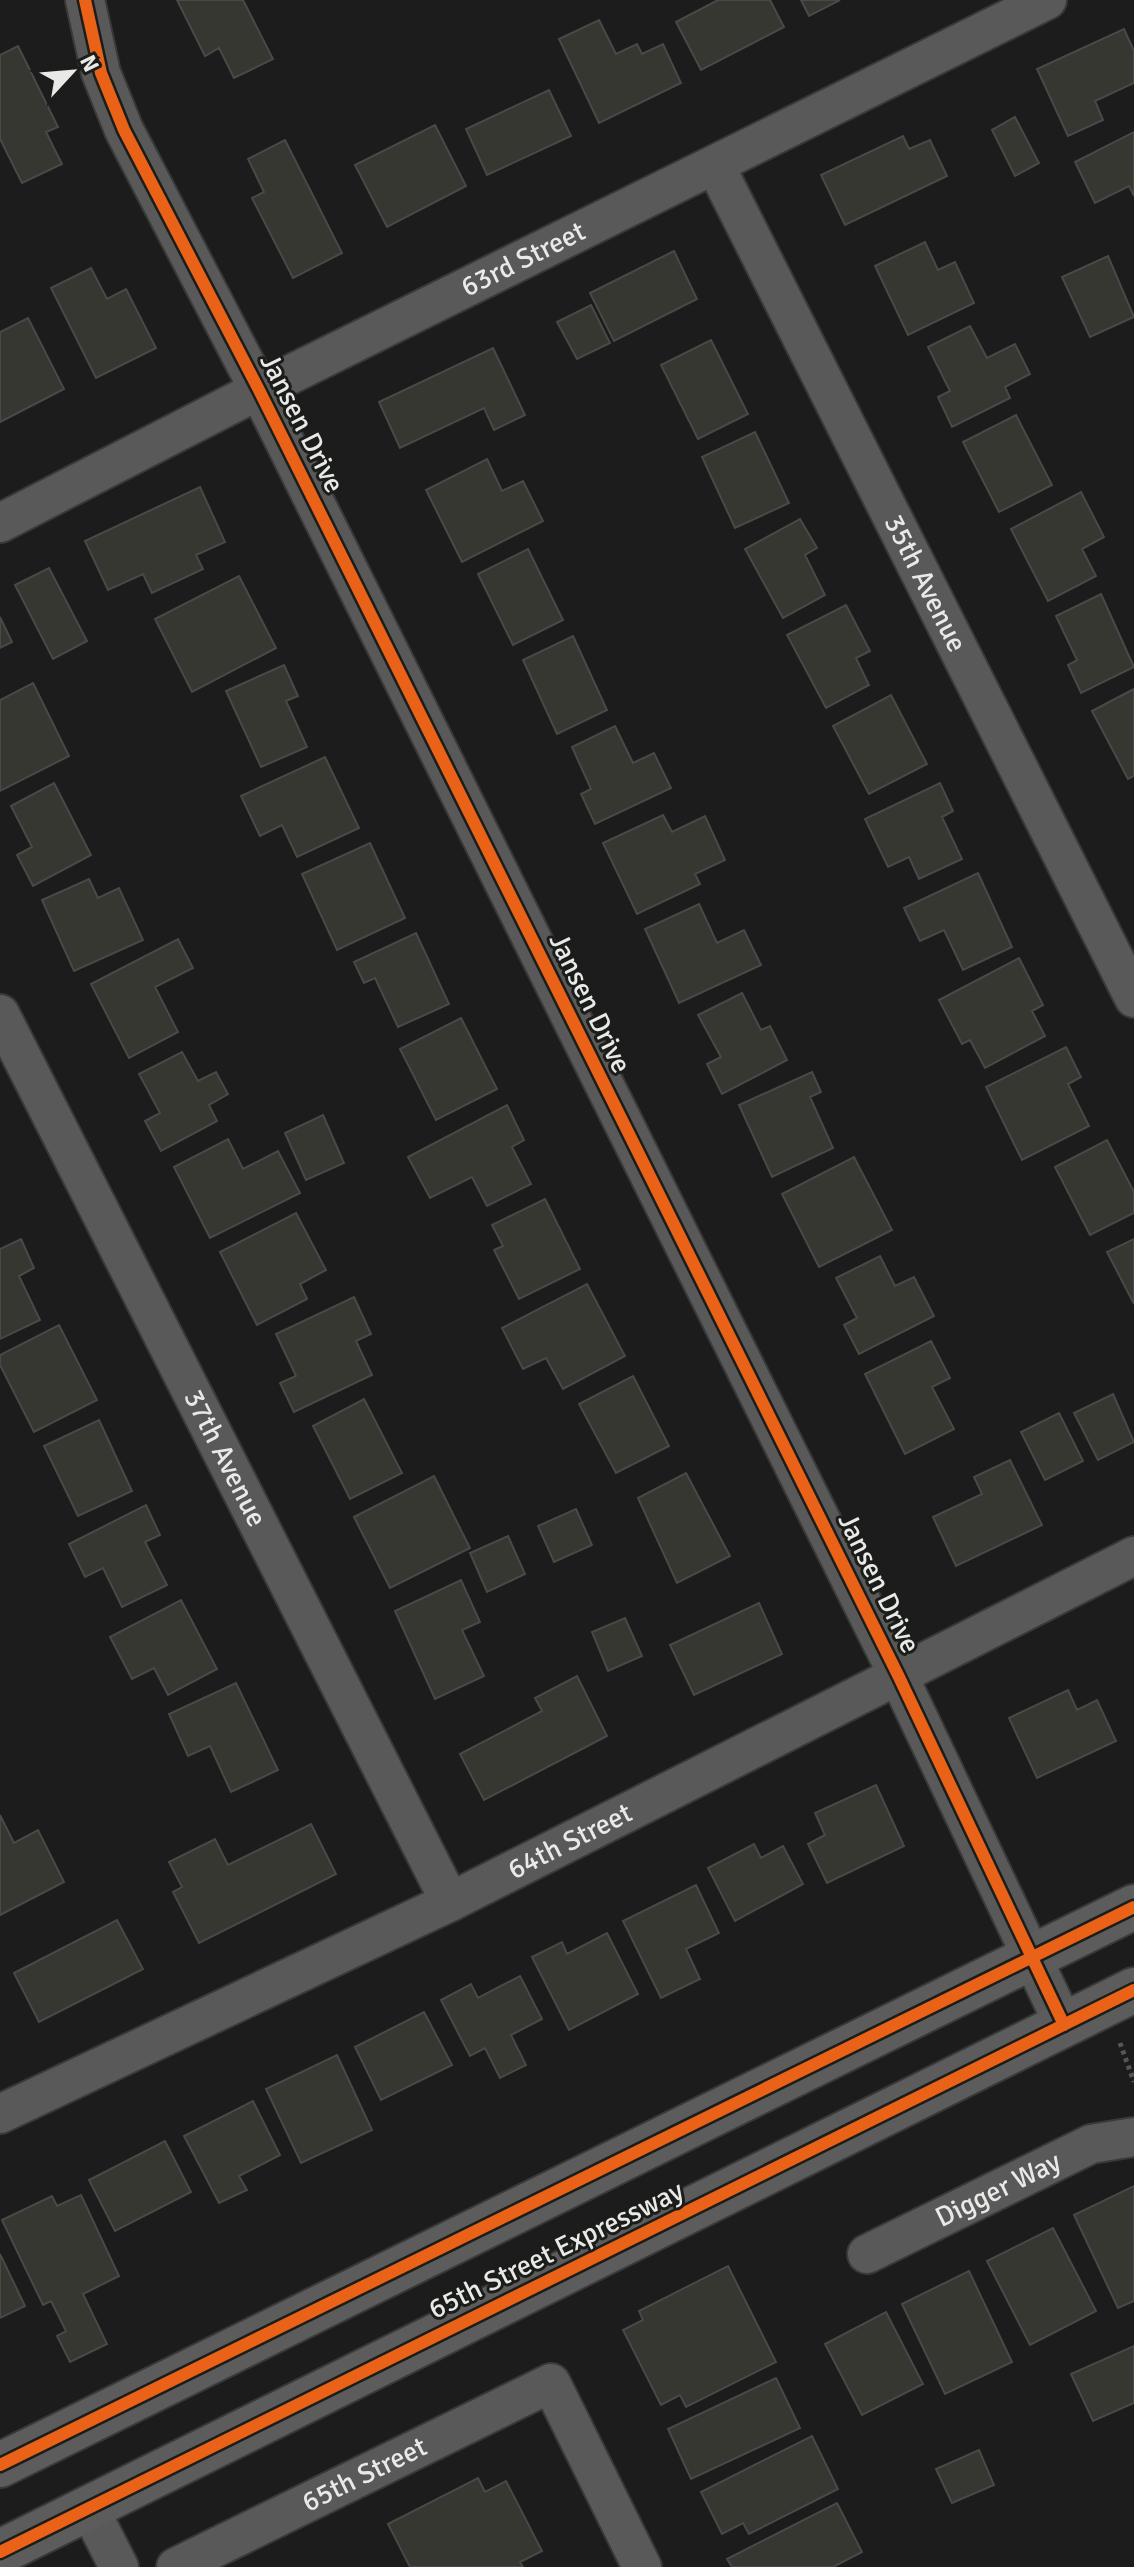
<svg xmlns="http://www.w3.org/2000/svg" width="1134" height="2567" font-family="Signika,sans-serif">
<rect width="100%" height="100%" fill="#1b1c1b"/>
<path fill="#373731" stroke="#484948" stroke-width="2" d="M177,0H243L273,59L234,78L219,48L205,56Z
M718,0H770L784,27L701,70L676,22Z
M801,0H840L809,16Z
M599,20L616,54L637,44L642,54L663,44L681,83L599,123L559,39Z
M1124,29L1134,51V83L1095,101L1103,120L1068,136L1037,69Z
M18,46L58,127L46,132L62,164L22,183L0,139V55Z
M549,90L571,136L487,175L466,129Z
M1015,117L1039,163L1015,176L992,130Z
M435,125L466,186L387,227L355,165Z
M1134,132V196L1129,186L1095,203L1075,162Z
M903,136L909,149L930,140L947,176L845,225L821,175Z
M285,140L342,253L293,278L252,198L264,192L248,159Z
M925,242L938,270L955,262L974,303L908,335L875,266Z
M674,251L697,299L614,341L590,293Z
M1108,256L1134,317L1090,337L1062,277Z
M91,268L107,299L126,289L156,348L96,378L51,288Z
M591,305L610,343L577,359L557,322Z
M28,318L64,389L0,422V332Z
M970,326L987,358L1015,344L1030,374L1005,387L1010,398L952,427L938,397L950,391L928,347Z
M711,340L748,414L698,439L661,365Z
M493,348L525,415L494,430L484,408L400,448L379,402Z
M1016,415L1052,485L999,512L963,442Z
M755,432L789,503L735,528L702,457Z
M487,459L502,491L523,481L543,521L462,562L426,490Z
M200,487L225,542L196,555L203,569L152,593L143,574L108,590L85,541Z
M1081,492L1104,537L1082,549L1096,576L1048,601L1011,529Z
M800,519L817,548L805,555L825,595L783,618L745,549Z
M528,549L563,620L513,645L478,574Z
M49,568L87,641L53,659L15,585Z
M239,576L276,648L192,692L155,619Z
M1101,594L1134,667L1081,693L1068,665L1077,660L1056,616Z
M846,605L870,651L856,658L869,685L826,708L787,635Z
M0,617L12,642L0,648Z
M573,636L607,710L557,734L523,660Z
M284,665L298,696L286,701L307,747L261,767L226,691Z
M33,683L69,756L0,791V700Z
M1134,689V776L1128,779L1092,711Z
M891,695L927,764L869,794L833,726Z
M615,726L633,763L654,753L671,788L595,824L581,794L591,789L572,747Z
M325,757L359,828L297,857L282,825L260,836L241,796Z
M54,783L91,855L33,886L17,855L32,847L11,806Z
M940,783L953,811L942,817L962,859L919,879L909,857L888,867L865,819Z
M663,815L672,832L705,816L725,860L695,874L700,884L637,914L603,843Z
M370,843L405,918L337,950L302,874Z
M978,873L1012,947L963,970L944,930L920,941L904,908Z
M89,879L98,898L119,888L143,940L74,971L42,900Z
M699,904L717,943L744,930L761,965L679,1003L645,929Z
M416,933L449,1004L398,1027L375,978L364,983L354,962Z
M178,939L193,968L155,987L178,1032L129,1058L91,984Z
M1019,958L1043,1005L1032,1011L1045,1036L985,1068L970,1040L962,1044L939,1000Z
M742,993L761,1030L770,1026L787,1060L722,1094L707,1064L721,1057L698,1015Z
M461,1018L497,1089L436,1120L400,1049Z
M1066,1047L1081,1077L1068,1084L1089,1126L1022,1160L986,1087Z
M182,1052L198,1081L216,1072L228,1094L209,1105L217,1121L161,1151L145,1121L160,1113L139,1074Z
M812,1072L821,1092L810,1097L833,1148L772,1177L739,1105Z
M507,1105L524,1140L512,1147L531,1184L487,1206L472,1177L430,1198L408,1157Z
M323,1115L344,1163L306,1180L285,1133Z
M228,1139L243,1169L278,1151L300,1193L210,1238L174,1167Z
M1107,1140L1134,1192V1213L1090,1235L1055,1167Z
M854,1157L892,1230L819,1267L782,1194Z
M545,1199L580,1269L519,1299L494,1250L503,1246L492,1225Z
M296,1213L326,1270L300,1284L307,1299L257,1325L220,1252Z
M21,1239L34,1268L19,1276L40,1320L0,1339V1249Z
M1134,1239V1304L1107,1252Z
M880,1256L895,1286L914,1277L934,1316L859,1354L844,1325L857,1318L836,1278Z
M587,1284L625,1356L563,1389L546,1358L523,1369L502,1328Z
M354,1297L371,1334L356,1341L372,1375L294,1412L280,1383L296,1376L276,1334Z
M59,1325L97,1400L34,1432L0,1365V1355Z
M931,1341L950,1378L932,1387L954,1429L905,1454L865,1374Z
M633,1376L669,1446L616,1473L579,1404Z
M1113,1394L1134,1442L1098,1460L1074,1413Z
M364,1399L402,1473L350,1499L313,1426Z
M1059,1413L1083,1461L1045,1480L1021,1432Z
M99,1420L132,1491L78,1516L44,1446Z
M1010,1460L1042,1525L956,1566L933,1517L982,1494L974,1477Z
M686,1473L730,1556L677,1583L638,1498Z
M434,1476L470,1548L390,1588L354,1517Z
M146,1505L160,1535L145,1542L167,1585L122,1607L103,1568L85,1577L69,1544Z
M576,1509L592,1545L554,1562L538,1526Z
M508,1536L525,1574L487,1592L470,1553Z
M461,1580L480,1622L462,1630L484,1676L435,1699L395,1611Z
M181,1600L217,1669L168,1695L154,1668L132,1679L110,1637Z
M759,1603L782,1654L694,1695L670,1645Z
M625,1618L642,1656L608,1671L592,1632Z
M577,1676L607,1736L484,1800L460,1754L542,1711L535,1698Z
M236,1683L278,1770L231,1792L210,1746L188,1756L169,1714Z
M1068,1690L1077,1710L1097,1700L1116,1741L1037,1778L1009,1718Z
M876,1785L904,1846L827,1883L808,1844L825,1835L815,1813Z
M0,1815L14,1843L38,1830L64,1882L0,1915Z
M311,1824L336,1874L199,1943L173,1892L182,1887L169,1862L215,1839L228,1865Z
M754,1844L761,1858L783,1846L803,1884L735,1921L708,1868Z
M696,1885L719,1933L686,1949L700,1979L661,1998L623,1921Z
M117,1920L143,1969L39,2022L14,1973Z
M607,1933L638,1994L569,2030L532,1957L562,1942L567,1954Z
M520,1976L542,2019L511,2035L526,2065L500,2078L485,2048L470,2056L441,2000L471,1984L478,1998Z
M424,2012L452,2065L381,2100L355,2047Z
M337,2055L372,2130L301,2163L266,2089Z
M253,2101L280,2155L239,2176L247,2190L219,2203L184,2136Z
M165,2141L191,2192L115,2231L89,2180Z
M1134,2186V2301L1118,2308L1074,2215Z
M81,2195L119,2276L83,2294L107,2344L70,2362L57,2336L66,2331L51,2301L43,2305L2,2220L52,2196L57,2206Z
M1053,2228L1096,2311L1030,2345L987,2261Z
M0,2254L25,2306L0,2318Z
M728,2266L776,2362L686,2407L680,2395L661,2405L623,2330L643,2320L639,2311Z
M969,2271L1012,2362L945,2394L902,2304Z
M886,2312L923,2384L862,2415L825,2344Z
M1134,2346V2403L1093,2421L1071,2374Z
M776,2378L800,2428L691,2479L668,2429Z
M812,2436L838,2489L749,2534L743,2523L722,2534L701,2492Z
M979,2450L994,2485L952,2503L936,2469Z
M478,2478L485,2492L506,2481L542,2551L520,2562L523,2567H410L388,2524Z
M837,2503L862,2552L833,2567H732L727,2559Z"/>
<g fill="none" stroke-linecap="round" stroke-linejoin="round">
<g stroke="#383938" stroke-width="42">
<g id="street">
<path d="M85,0L101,73L124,130L259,390L898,1675L1064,2025"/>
<path id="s1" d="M716,167L1134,998"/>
<path id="s2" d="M0,523L259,390L1047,0"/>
<path id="s3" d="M0,1014L450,1902"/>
<path id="s4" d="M0,2114L450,1902L1134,1556"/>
<path id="s5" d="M867,2254L1091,2144L1134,2137"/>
<path d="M89,2508L119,2567"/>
<path id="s6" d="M176,2567L551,2383L642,2567"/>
</g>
</g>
<g stroke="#383938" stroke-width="48">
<path id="secondary" d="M0,2465L1134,1907
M0,2552L1134,1990"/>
</g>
<path stroke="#555655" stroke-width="5" stroke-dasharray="4 4" stroke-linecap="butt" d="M1120,2043L1134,2082"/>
<use href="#street" stroke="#585958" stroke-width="38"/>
<use href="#secondary" stroke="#5b5c5b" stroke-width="44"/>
<g stroke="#1b1d1a" stroke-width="17">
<path id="cycleway" d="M85,0L101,73L124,130L259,390L898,1675L1064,2025
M0,2465L1134,1907
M0,2552L1134,1990"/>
</g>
<use href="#cycleway" stroke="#ea6118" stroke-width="12"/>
</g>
<g text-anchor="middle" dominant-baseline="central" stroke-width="6" stroke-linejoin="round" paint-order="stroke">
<g font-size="28" fill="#e9eae8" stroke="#1b1d1a">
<text stroke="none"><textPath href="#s2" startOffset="586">63rd Street</textPath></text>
<text transform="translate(302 423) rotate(63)">Jansen Drive</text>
<text stroke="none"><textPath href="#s1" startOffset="466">35th Avenue</textPath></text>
<text transform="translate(590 1003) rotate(64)">Jansen Drive</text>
<text stroke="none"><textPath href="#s3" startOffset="498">37th Avenue</textPath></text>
<text transform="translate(879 1583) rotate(64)">Jansen Drive</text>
<text stroke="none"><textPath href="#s4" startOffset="632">64th Street</textPath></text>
<text stroke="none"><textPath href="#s5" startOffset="146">Digger Way</textPath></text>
<text transform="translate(556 2250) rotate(-26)">65th Street Expressway</text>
<text stroke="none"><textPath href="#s6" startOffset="210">65th Street</textPath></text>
</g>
</g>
<g transform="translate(72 72) rotate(64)" stroke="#1b1d1a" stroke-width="6" paint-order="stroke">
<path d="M0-6L14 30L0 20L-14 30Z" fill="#e9eae8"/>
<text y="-12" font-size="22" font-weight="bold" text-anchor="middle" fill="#e9eae8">N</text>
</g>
</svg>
